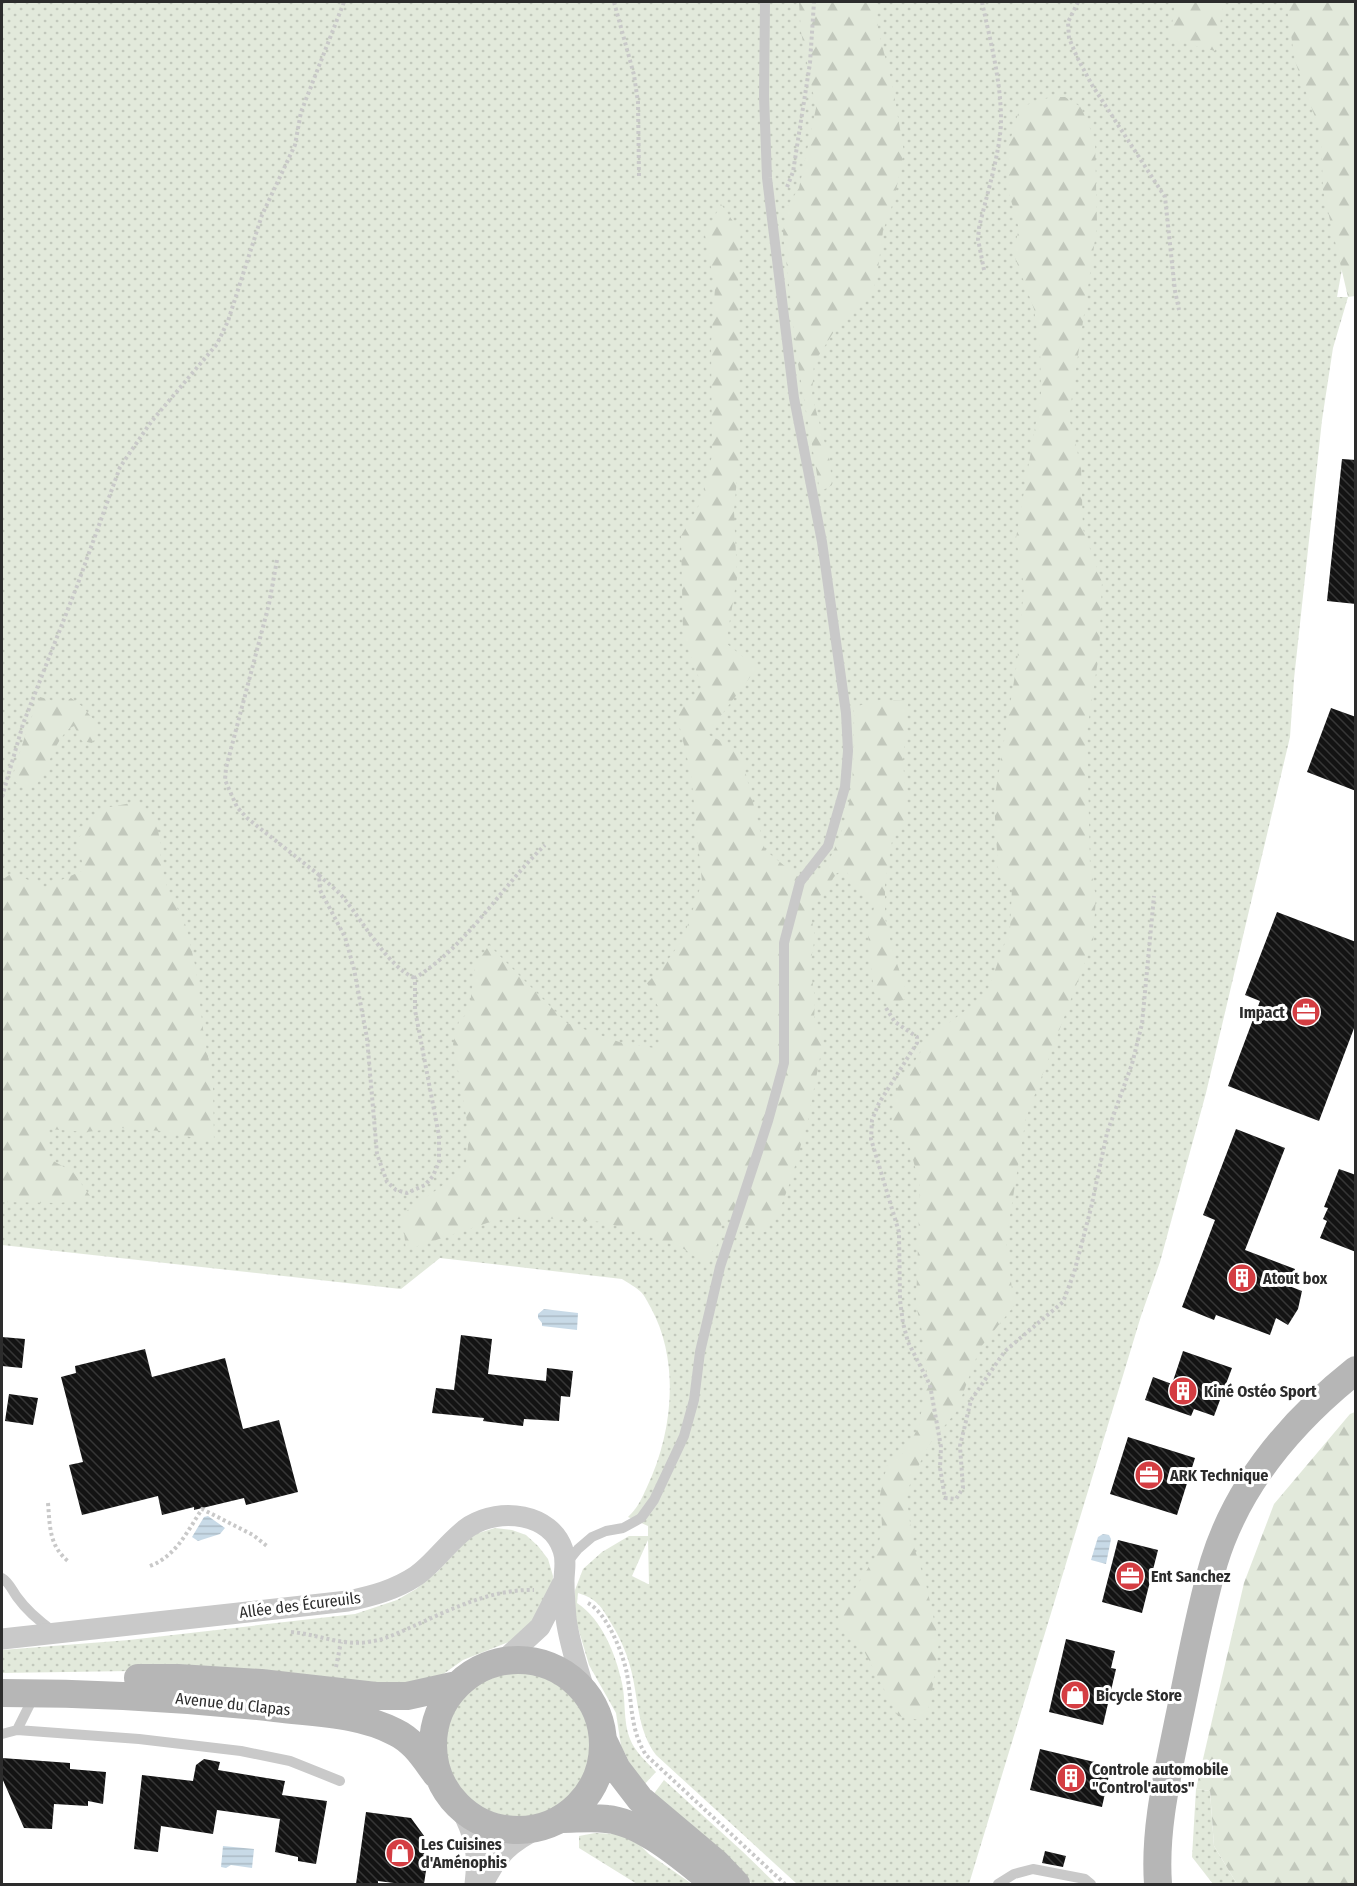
<svg xmlns="http://www.w3.org/2000/svg" width="1357" height="1886" font-family="'Fira Sans Condensed',sans-serif">
<defs>
<pattern id="grass-dots" width="8" height="8" patternUnits="userSpaceOnUse" patternTransform="scale(1.5)"><rect width="8" height="8" fill="#e2e9db"/><path d="M2 2h.1M6 6h.1" fill="none" stroke="#c2c8bc" stroke-width="1.8" stroke-linecap="round"/></pattern>
<pattern id="forest-firs" width="22" height="20" patternUnits="userSpaceOnUse" patternTransform="scale(1.5)"><rect width="22" height="20" fill="#e2e9db"/><path d="M5 1l3.5 6h-7zM16 11l3.5 6h-7z" fill="#c2c8bc"/></pattern>
<pattern id="water-rules" width="6" height="5" patternUnits="userSpaceOnUse" patternTransform="scale(1.5)"><rect width="6" height="5" fill="#c8dae7"/><path d="M0 2.5h6" fill="none" stroke="#acbbc6"/></pattern>
<pattern id="building-back-hatch" width="6" height="6" patternUnits="userSpaceOnUse" patternTransform="scale(1.5)"><rect width="6" height="6" fill="#131313"/><path d="M-1 5l2 2M0 0l6 6M5-1l2 2" fill="none" stroke="#363636"/></pattern>
</defs>
<rect width="100%" height="100%" fill="#fff"/>
<path fill="url(#grass-dots)" fill-rule="evenodd" d="M2,2H1355V195L1337,297H1348L1333,348L1322,420L1294,679L1290,737L1206,1093L1160,1262L1141,1316L969,1884H797L656,1755C636,1728 639,1697 630,1666C626,1651 619,1636 611,1623C601,1606 597,1599 578,1593L577,1603C602,1619 616,1655 622,1683C626,1701 623,1722 630,1739C635,1752 647,1762 656,1772L642,1787L621,1746L616,1713L589,1665L574,1614L575,1590L583,1569L602,1552L629,1536H648V1526L628,1517C637,1509 642,1498 647,1487C673,1433 680,1361 651,1308C648,1303 645,1296 641,1292C636,1287 628,1283 622,1279L440,1258L401,1289L2,1245ZM648,1540L649,1584H648L632,1576Z
M495,1528L512,1530L526,1535L538,1546L548,1559L553,1576L552,1596L544,1612L511,1641L463,1660L442,1675L419,1685L195,1670L2,1673V1650L129,1640L355,1614L397,1600L416,1589L437,1572L472,1535Z
M445 1745a74 74 0 1 1 148 0a74 74 0 1 1-148 0Z
M664,1780L742,1851L776,1884H752L730,1862L653,1795Z
M1196,1789L1210,1791L1214,1846L1237,1884H1213L1192,1857Z
M595,1833L618,1834L640,1845L649,1854L692,1884H637L579,1848V1836Z"/>
<path fill="url(#forest-firs)" d="M799,2H875L878,30L892,83L904,152L894,200L883,231L877,276L872,295L840,322L814,363L812,396L830,462L832,485L820,492L798,364L783,233L787,207L799,188L816,108L801,32Z
M1175,2H1224L1215,51L1170,39Z
M1286,2H1355V296L1348,297L1323,190L1321,134L1295,61Z
M1051,97H1065L1081,107L1095,140L1097,226L1069,417L1081,467L1083,529L1102,582L1099,654L1087,731L1090,865L1096,897L1093,941L1026,1118L1006,1240L1014,1306L980,1348L956,1412L928,1446L906,1493L913,1544L926,1584L939,1642L931,1698L925,1721L898,1716L864,1651L841,1626L838,1615L877,1554L882,1526L880,1495L888,1461L905,1452L919,1426L927,1376L924,1340L916,1305L920,1186L910,1148L891,1125L895,1092L930,1037L986,995L1010,929L1012,888L998,868L994,801L1017,663L1024,587L1016,538L1041,393L1040,350L1034,309L1013,252L1019,229L1009,193L1007,151L1020,107Z
M721,204L741,233L738,256L740,448L734,510L737,578L726,643L757,668L707,734L740,751L765,850L807,884C815,875 825,866 831,856C856,810 854,757 854,707L879,700L908,701L903,761L908,820L893,835L885,884V918L894,955L905,987V999L894,1004H887L874,992L868,934L875,903L866,894L855,888L847,872L837,873L810,910L815,937L810,965L815,999L814,1021L824,1037L808,1120L791,1180L780,1209L765,1232L723,1217L717,1245L704,1263L681,1247L604,1222L542,1218L496,1220L406,1250L402,1214L442,1186L466,1164L469,1137L464,1102L453,1044L459,1021L469,1012L475,966L489,945L567,1023L622,1043L661,1049L660,1011L647,983L662,968L683,939L702,882L691,774L676,712L703,689L683,635L681,536L702,500L712,455L711,343L715,289L705,235Z
M40,697L61,703L71,698L83,707L98,725L96,737L92,743L82,741L74,726C57,733 49,768 37,784L27,786L16,783L13,775L28,726Z
M136,802L152,814L157,826L161,845L160,861L167,887L186,926L196,969L203,1029L213,1084L214,1142L161,1131L121,1128L86,1132L48,1129V1158L73,1172L93,1200L58,1203L2,1202V880L12,873L45,887L84,870L77,840L100,809Z
M1355,1412V1884H1237L1214,1846L1210,1791L1196,1789L1244,1583L1274,1504L1350,1414Z"/>
<path fill="url(#water-rules)" d="M544,1309L578,1313L577,1330L542,1326V1323L538,1318V1314Z
M208,1516L225,1528L220,1534L198,1541L192,1537L204,1517Z
M1103,1534L1109,1535L1111,1539L1106,1564L1091,1560L1098,1537Z
M223,1846L254,1849L252,1868L231,1865L226,1868L221,1867Z"/>
<path fill="url(#building-back-hatch)" d="M1342,459L1356,460V604L1327,601Z
M1331,708L1356,717V791L1307,772Z
M1277,912L1356,942V1023L1319,1121L1228,1086L1260,1001L1245,995Z
M1236,1129L1285,1148L1245,1250L1295,1269L1289,1286L1302,1291L1298,1309L1288,1325L1276,1318L1270,1335L1216,1315L1214,1320L1182,1307L1215,1220L1203,1215Z
M1339,1169L1356,1175V1252L1320,1238L1327,1221L1323,1219L1328,1208L1324,1207Z
M461,1335L492,1339L488,1374L546,1381L547,1368L573,1371L570,1397L561,1396L559,1421L524,1419L523,1426L483,1421L484,1418L432,1413L436,1388L454,1390Z
M2,1337L25,1339L22,1368L2,1366Z
M145,1349L152,1377L225,1358L243,1429L279,1420L298,1492L246,1505L244,1498L194,1510V1507L162,1515L158,1496L82,1515L69,1465L83,1462L61,1377L76,1373L75,1366Z
M1183,1351L1232,1368L1214,1416L1194,1409L1191,1416L1145,1400L1153,1377L1172,1384Z
M9,1394L38,1398L33,1425L5,1421Z
M1128,1437L1195,1458L1177,1515L1110,1494Z
M1118,1540L1158,1550L1142,1613L1102,1602Z
M1066,1639L1115,1651L1111,1668L1116,1669L1103,1725L1049,1712Z
M1040,1749L1111,1766L1102,1807L1030,1790Z
M2,1758L70,1763V1769L106,1772L103,1804L88,1801V1806L54,1804L52,1829L24,1828L2,1778Z
M204,1759L220,1762L218,1770L285,1781L282,1795L327,1801L316,1864L298,1861V1857L275,1852L280,1819L217,1810L213,1834L161,1826L158,1852L134,1849L142,1775L193,1781L196,1765Z
M366,1812L411,1818L430,1844L424,1884H402L378,1881V1884H356Z
M1045,1851L1066,1856L1063,1867L1042,1863Z"/>
<g fill="none" stroke-linecap="round" stroke-linejoin="round">
<path stroke="#c9c9c9" stroke-width="4" stroke-dasharray="3 3" stroke-linecap="butt" d="M614,2L634,75L638,102L639,177
M982,2C990,40 1001,80 1001,120C1001,150 986,197 979,228L978,239L984,270
M1078,2L1068,22L1069,38L1077,57L1092,85L1165,197L1175,291L1179,310
M787,187L793,172L810,63L814,2
M277,560L269,604L226,768L225,780L237,807L247,818L319,875L320,890L345,937L354,969L367,1038L377,1154L387,1182L396,1190L407,1193L425,1185L433,1176L439,1162V1136L415,1010V978C469,944 500,888 545,845
M2,797L23,724L77,586L120,467L151,422L217,344L228,321L262,215L295,145L301,112L344,2
M319,875C328,884 339,891 346,901C363,922 390,969 415,978
M886,1008L895,1022L917,1037V1043L879,1103L872,1120L871,1139L899,1232L900,1300L903,1323L908,1342L930,1385L941,1447L940,1468L945,1498L956,1499L963,1488L960,1446L971,1400L1005,1351L1063,1302L1074,1273L1091,1208L1107,1133L1132,1064L1142,1024L1154,896
M48,1503C50,1527 49,1546 69,1562
M150,1566C176,1556 187,1532 202,1509L253,1535L267,1546
M588,1603C607,1613 623,1653 627,1674C632,1702 630,1730 646,1755L785,1884
M291,1632C317,1634 341,1646 368,1642C385,1640 400,1632 416,1625C453,1608 493,1589 534,1590
M336,1667L341,1642"/>
<path stroke="#c9c9c9" stroke-width="10" d="M566,1564L578,1549L592,1537L606,1531L623,1528L641,1518L654,1500L684,1436L694,1400L700,1352L720,1267L768,1121L784,1063V943L800,882L828,846L845,787L848,751L846,713L822,542L794,398L767,178L764,96L765,2
M2,1578C9,1582 12,1590 17,1597C27,1611 39,1621 53,1631
M17,1730L139,1739L241,1751L290,1761L340,1781
M2,1734L17,1730L34,1696
M998,1884L1014,1874L1033,1869L1085,1879L1091,1884"/>
<path stroke="#c9c9c9" stroke-width="21" d="M2,1639L348,1601C372,1596 395,1590 416,1576C435,1563 451,1538 470,1526C500,1507 551,1513 563,1550C567,1561 564,1570 564,1581C564,1593 565,1606 566,1618C569,1642 577,1666 584,1689
M503,1661L540,1627L562,1584
M460,1807C475,1835 479,1853 475,1884
M483,1884C497,1855 510,1842 539,1828"/>
<path stroke="#b6b6b6" stroke-width="28" d="M433 1745a85 85 0 1 1 170 0a85 85 0 1 1-170 0Z
M138,1678H178L261,1683L376,1696H407L457,1685
M2,1693C93,1693 184,1698 275,1708C315,1713 359,1713 395,1732C414,1741 424,1758 436,1774
M604,1742L617,1769L640,1799L716,1863L736,1884
M560,1819C576,1819 592,1817 607,1819C640,1822 679,1855 704,1875
M1158,1884C1154,1828 1168,1773 1179,1718C1190,1666 1199,1613 1214,1562C1238,1484 1293,1420 1356,1370"/>
</g>
<defs>
<g id="office-disc" transform="scale(1.5)"><circle r="9.5" fill="#d43d42" stroke="#fff"/><path d="M-6-3h4V-5.5h4V-3h4V5H-6ZM-1-4.5V-3h2v-1.5ZM-6 0V1H6V0Z" fill="#fff"/></g>
<g id="building-disc" transform="scale(1.5)"><circle r="9.5" fill="#d43d42" stroke="#fff"/><path d="M-4-6H4V6H1V3H-1V6H-4ZM-2.5-4.3h1.7v1.8h-1.7ZM.8-4.3h1.7v1.8H.8ZM-2.5-1h1.7V.8h-1.7ZM.8-1h1.7V.8H.8Z" fill="#fff"/></g>
<g id="shop-disc" transform="scale(1.5)"><circle r="9.5" fill="#d43d42" stroke="#fff"/><path d="M-5-2.5h2.3a2.7 3.5 0 0 1 5.4 0H5L5.5 6h-11ZM-1.5-2.5h3a1.5 2.3 0 0 0-3 0Z" fill="#fff"/></g>
</defs>
<g fill-rule="evenodd">
<use href="#office-disc" x="1306" y="1012"/>
<use href="#building-disc" x="1242" y="1278"/>
<use href="#building-disc" x="1183" y="1391"/>
<use href="#office-disc" x="1149" y="1475"/>
<use href="#office-disc" x="1130" y="1576"/>
<use href="#shop-disc" x="1075" y="1695"/>
<use href="#building-disc" x="1071" y="1778"/>
<use href="#shop-disc" x="400" y="1853"/>
</g>
<g text-anchor="middle" dominant-baseline="central" stroke-width="6" stroke-linejoin="round" paint-order="stroke">
<g font-size="16" font-weight="bold" fill="#2c2c2c" stroke="#fff" text-anchor="start">
<text x="1285" y="1012" text-anchor="end">Impact</text>
<text x="1263" y="1278">Atout box</text>
<text x="1204" y="1391">Kiné Ostéo Sport</text>
<text x="1170" y="1475">ARK Technique</text>
<text x="1151" y="1576">Ent Sanchez</text>
<text x="1096" y="1695">Bicycle Store</text>
<text x="1092" y="1769">Controle automobile<tspan x="1092" dy="18">"Control'autos"</tspan></text>
<text x="421" y="1844">Les Cuisines<tspan x="421" dy="18">d'Aménophis</tspan></text>
</g>
<g font-size="16" fill="#2c2c2c" stroke="#fff">
<text transform="translate(300 1605) rotate(-7)">Allée des Écureuils</text>
<text transform="translate(233 1704) rotate(6)">Avenue du Clapas</text>
</g>
</g>
<rect width="1357" height="1886" fill="none" stroke="#2c2c2c" stroke-width="6"/>
</svg>
